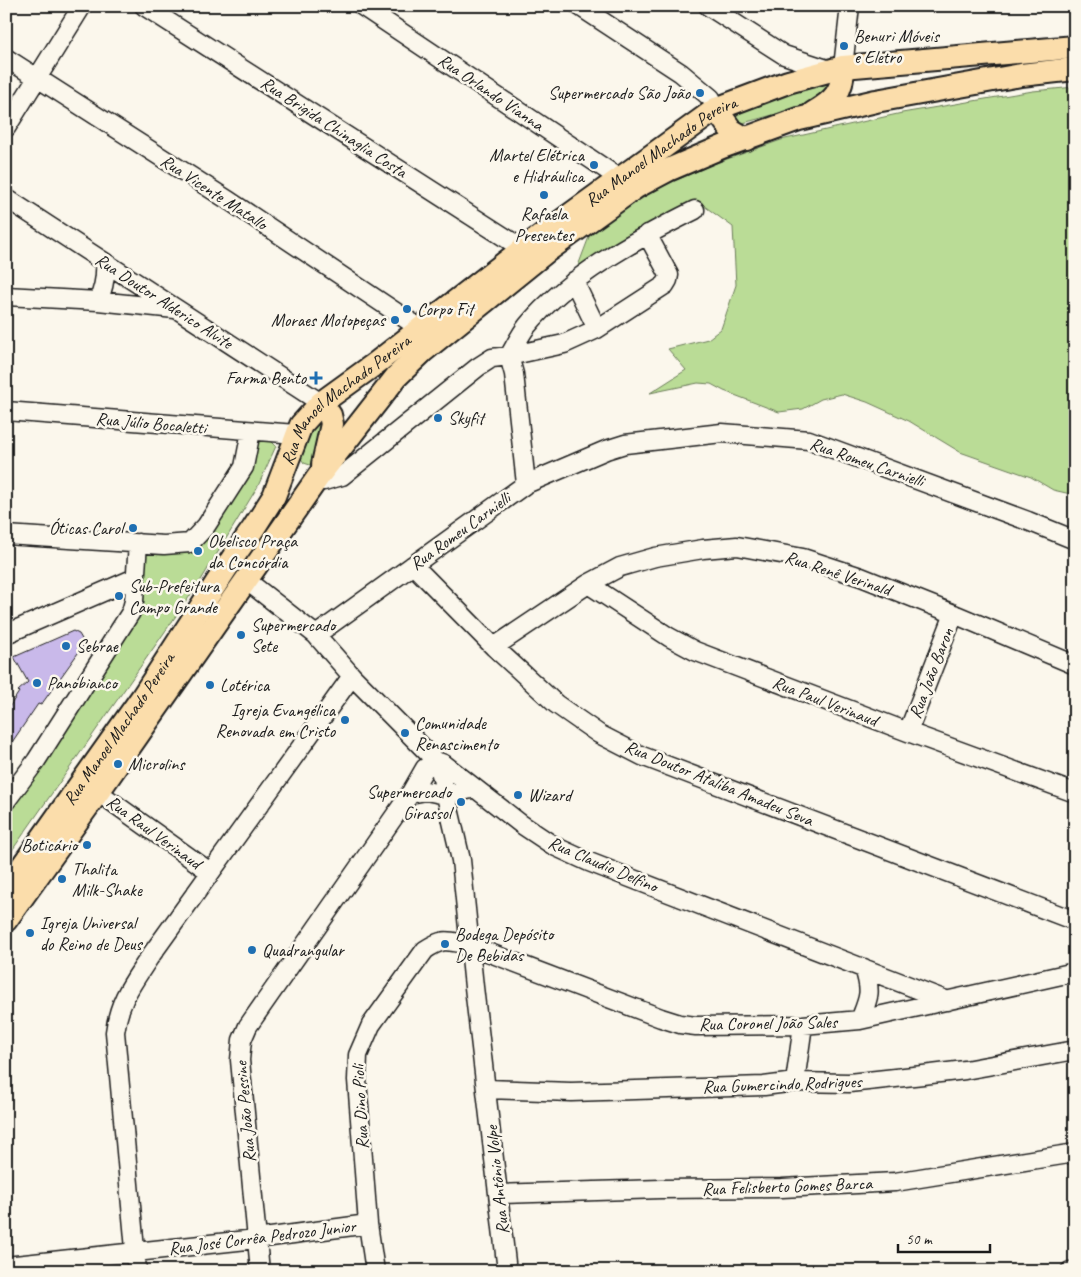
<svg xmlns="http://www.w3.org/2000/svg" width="1081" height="1277" font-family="Caveat,sans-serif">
<rect width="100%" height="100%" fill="#fbf7ec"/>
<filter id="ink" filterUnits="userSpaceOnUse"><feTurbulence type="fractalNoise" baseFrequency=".02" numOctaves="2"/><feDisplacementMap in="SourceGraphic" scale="10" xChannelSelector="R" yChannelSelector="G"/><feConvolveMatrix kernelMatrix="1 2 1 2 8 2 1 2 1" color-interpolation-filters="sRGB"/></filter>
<g filter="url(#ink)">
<path fill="#badc96" stroke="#6b7c59" d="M828,80L833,85L821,102L743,123L732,124L727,112Z
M1075,87V495L1053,490L1031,477L960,452L909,421L867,402L842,394L821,399L803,409L779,412L724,391L711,384L698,383L650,393L686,370L668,349L708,339L721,329L736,285L733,227L696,200L575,274L592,229L661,187L713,164L781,140L902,113L1033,91Z
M326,416L314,462L310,465L304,463L300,457L307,424Z
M256,437L269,439L276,446L258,486L201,580L6,859V816L135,623L140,612L143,552L154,550L192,553L216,523L250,475Z"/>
<path fill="#c9b9ea" stroke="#1c1c1c" d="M73,631L79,634L82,639L83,646L41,705L38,704L6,751V712L19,692L18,691L28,682L14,657Z"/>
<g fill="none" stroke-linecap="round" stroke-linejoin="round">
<g stroke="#1c1c1c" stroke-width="21">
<path id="minor" d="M144,6L523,249
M362,6L619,178
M579,6L681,73L711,98L716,109
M708,6L784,55L830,70
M6,58L228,200L421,329
M843,67L850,6
M6,128L82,6
M6,198L321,403
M647,234L669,275L668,280L665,285L597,329L564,344L509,356C515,346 520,335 527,326C568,276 637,239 695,210
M574,281L597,329
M6,296L98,301L175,309
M98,301C104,288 106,278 105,264
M6,411L296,434
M317,479L324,481L342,476L478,367L492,358L509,356L514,374L526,484
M6,535L164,545L190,543L206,526L244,467L251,431
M413,565L494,647L556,704L599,734L642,756L1075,921
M246,580L316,635L352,676L436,761L444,764L521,824L554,846L589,862L948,1001
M588,584L669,637L695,651L908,732L1075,793
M6,634L135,578
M316,635L526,484L606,450L625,444L722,433L809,440L1028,521L1075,540
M494,647L588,584L620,567L655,557L703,549L737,546L803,558L861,577L954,614L1075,665
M908,732L954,614
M436,761L440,770L461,860L474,987L507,1271
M98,792L210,872
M410,794L426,791L446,795L475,788
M6,801L36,761L131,612L134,601L138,543
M860,1020C869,997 872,993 864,968
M795,1082L803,1025
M487,1089L571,1092L764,1086L795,1082L849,1083L923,1075L965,1070L1075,1050
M498,1194L661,1189L782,1188L895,1182L1075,1153
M6,1266L256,1239L368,1224
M137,1271L115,1032C119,1000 132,984 149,958L352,676
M260,1271L240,1060L242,1040L248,1026L410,794L425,768L436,761
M375,1271L368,1224L357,1080L358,1055L371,1025L425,950C444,937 448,941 469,945L661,1018L680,1024L696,1026L803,1025L860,1020L1075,972
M1070,1271L1075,1270"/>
</g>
<g stroke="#1c1c1c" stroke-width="26">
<g id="major">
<path d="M716,109L731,130L746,139"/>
<path d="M813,113C834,101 843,92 843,67"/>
<path d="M321,403L330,415L332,424L323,464"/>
<path id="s1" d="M6,889L143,696L238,550L253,529L274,496L301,425L321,403L375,364L523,249L716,109L788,82L843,67L1075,47"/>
<path d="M6,920L98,792L321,473L397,376L422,352L547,251L636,187L668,170L722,147L799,119L876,101L1021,75L1075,69"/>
</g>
</g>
<use href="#minor" stroke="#fbf7ec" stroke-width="18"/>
<use href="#major" stroke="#fbddab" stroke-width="22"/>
</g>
</g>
<g fill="#1f6fb2" stroke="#fbf7ec" stroke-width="2">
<circle cx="844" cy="46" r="5"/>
<circle cx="700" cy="93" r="5"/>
<circle cx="594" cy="165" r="5"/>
<circle cx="544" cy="195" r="5"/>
<circle cx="407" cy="309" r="5"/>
<circle cx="395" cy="320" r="5"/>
<path d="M313.5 370.5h5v5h5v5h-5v5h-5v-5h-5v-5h5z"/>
<circle cx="438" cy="418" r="5"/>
<circle cx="133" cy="528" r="5"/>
<circle cx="198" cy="551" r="5"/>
<circle cx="119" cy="596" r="5"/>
<circle cx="241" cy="635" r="5"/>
<circle cx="66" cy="646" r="5"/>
<circle cx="37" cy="683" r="5"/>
<circle cx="210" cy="685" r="5"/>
<circle cx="345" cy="720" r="5"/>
<circle cx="405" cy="733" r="5"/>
<circle cx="118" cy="764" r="5"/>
<circle cx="518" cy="795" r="5"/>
<circle cx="461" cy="802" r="5"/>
<circle cx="87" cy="845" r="5"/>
<circle cx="62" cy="879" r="5"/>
<circle cx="30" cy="933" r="5"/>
<circle cx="445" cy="944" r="5"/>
<circle cx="252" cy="950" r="5"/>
</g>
<g text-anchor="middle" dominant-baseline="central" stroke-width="5" stroke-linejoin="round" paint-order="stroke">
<g font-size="18" fill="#1c1c1c" stroke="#fbf7ec" text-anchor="start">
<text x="854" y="36">Benuri Móveis<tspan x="854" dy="21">e Eletro</tspan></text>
<text x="690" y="93" text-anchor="end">Supermercado São João</text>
<text x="584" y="155" text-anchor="end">Martel Elétrica<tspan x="584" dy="21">e Hidráulica</tspan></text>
<text x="544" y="214" text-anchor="middle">Rafaela<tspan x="544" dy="21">Presentes</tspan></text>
<text x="417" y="309">Corpo Fit</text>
<text x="385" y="320" text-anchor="end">Moraes Motopeças</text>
<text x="306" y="378" text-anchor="end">Farma Bento</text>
<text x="448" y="418">Skyfit</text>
<text x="123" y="528" text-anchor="end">Óticas Carol</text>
<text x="208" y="541">Obelisco Praça<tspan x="208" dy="21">da Concórdia</tspan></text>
<text x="129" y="586">Sub-Prefeitura<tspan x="129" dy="21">Campo Grande</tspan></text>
<text x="251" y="625">Supermercado<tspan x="251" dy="21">Sete</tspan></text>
<text x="76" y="646">Sebrae</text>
<text x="47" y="683">Panobianco</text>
<text x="220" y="685">Lotérica</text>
<text x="335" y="710" text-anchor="end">Igreja Evangélica<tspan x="335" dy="21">Renovada em Cristo</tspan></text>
<text x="415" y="723">Comunidade<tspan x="415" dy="21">Renascimento</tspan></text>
<text x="128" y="764">Microlins</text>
<text x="451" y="792" text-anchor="end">Supermercado<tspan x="451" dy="21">Girassol</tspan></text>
<text x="528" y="795">Wizard</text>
<text x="77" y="845" text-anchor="end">Boticário</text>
<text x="72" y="869">Thalita<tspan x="72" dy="21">Milk-Shake</tspan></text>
<text x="40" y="923">Igreja Universal<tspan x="40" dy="21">do Reino de Deus</tspan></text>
<text x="455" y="934">Bodega Depósito<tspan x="455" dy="21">De Bebidas</tspan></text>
<text x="262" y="950">Quadrangular</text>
</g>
<g font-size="18" fill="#1c1c1c" stroke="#fbf7ec">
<text transform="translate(491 92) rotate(34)">Rua Orlando Vianna</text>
<text transform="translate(334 127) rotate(33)">Rua Brigida Chinaglia Costa</text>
<text stroke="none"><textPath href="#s1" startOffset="1005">Rua Manoel Machado Pereira</textPath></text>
<text transform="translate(214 192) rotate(33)">Rua Vicente Matallo</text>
<text transform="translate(164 301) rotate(33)">Rua Doutor Alderico Alvite</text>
<text stroke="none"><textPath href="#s1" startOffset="600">Rua Manoel Machado Pereira</textPath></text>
<text transform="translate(151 423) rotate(5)">Rua Júlio Bocaletti</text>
<text transform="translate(867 462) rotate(19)">Rua Romeu Carnielli</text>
<text transform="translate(460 531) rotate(-36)">Rua Romeu Carnielli</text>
<text transform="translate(838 573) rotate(18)">Rua Renê Verinald</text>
<text transform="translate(931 673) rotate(-69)">Rua João Baron</text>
<text transform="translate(825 701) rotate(21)">Rua Paul Verinaud</text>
<text stroke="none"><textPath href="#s1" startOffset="196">Rua Manoel Machado Pereira</textPath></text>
<text transform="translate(719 783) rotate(22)">Rua Doutor Ataliba Amadeu Seva</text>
<text transform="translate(154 832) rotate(36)">Rua Raul Verinaud</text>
<text transform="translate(603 864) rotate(23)">Rua Claudio Delfino</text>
<text transform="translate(768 1023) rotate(-1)">Rua Coronel João Sales</text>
<text transform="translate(782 1084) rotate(-2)">Rua Gumercindo Rodrigues</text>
<text transform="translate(360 1107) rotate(-93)">Rua Dino Pioli</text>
<text transform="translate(245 1112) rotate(-95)">Rua João Pessine</text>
<text transform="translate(497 1180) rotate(-96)">Rua Antônio Volpe</text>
<text transform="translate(787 1186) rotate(-2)">Rua Felisberto Gomes Barca</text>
<text transform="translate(262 1237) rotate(-7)">Rua José Corrêa Pedrozo Junior</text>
</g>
</g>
<rect width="1081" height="1277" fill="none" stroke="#fbf7ec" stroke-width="25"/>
<rect x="12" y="12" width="1056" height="1252" fill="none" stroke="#1c1c1c" stroke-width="2" filter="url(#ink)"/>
<path d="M898 1244v8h92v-8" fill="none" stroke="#1c1c1c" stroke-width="2.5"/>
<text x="906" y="1244" font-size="15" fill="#1c1c1c" stroke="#fbf7ec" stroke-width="4" paint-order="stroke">50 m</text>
</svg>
